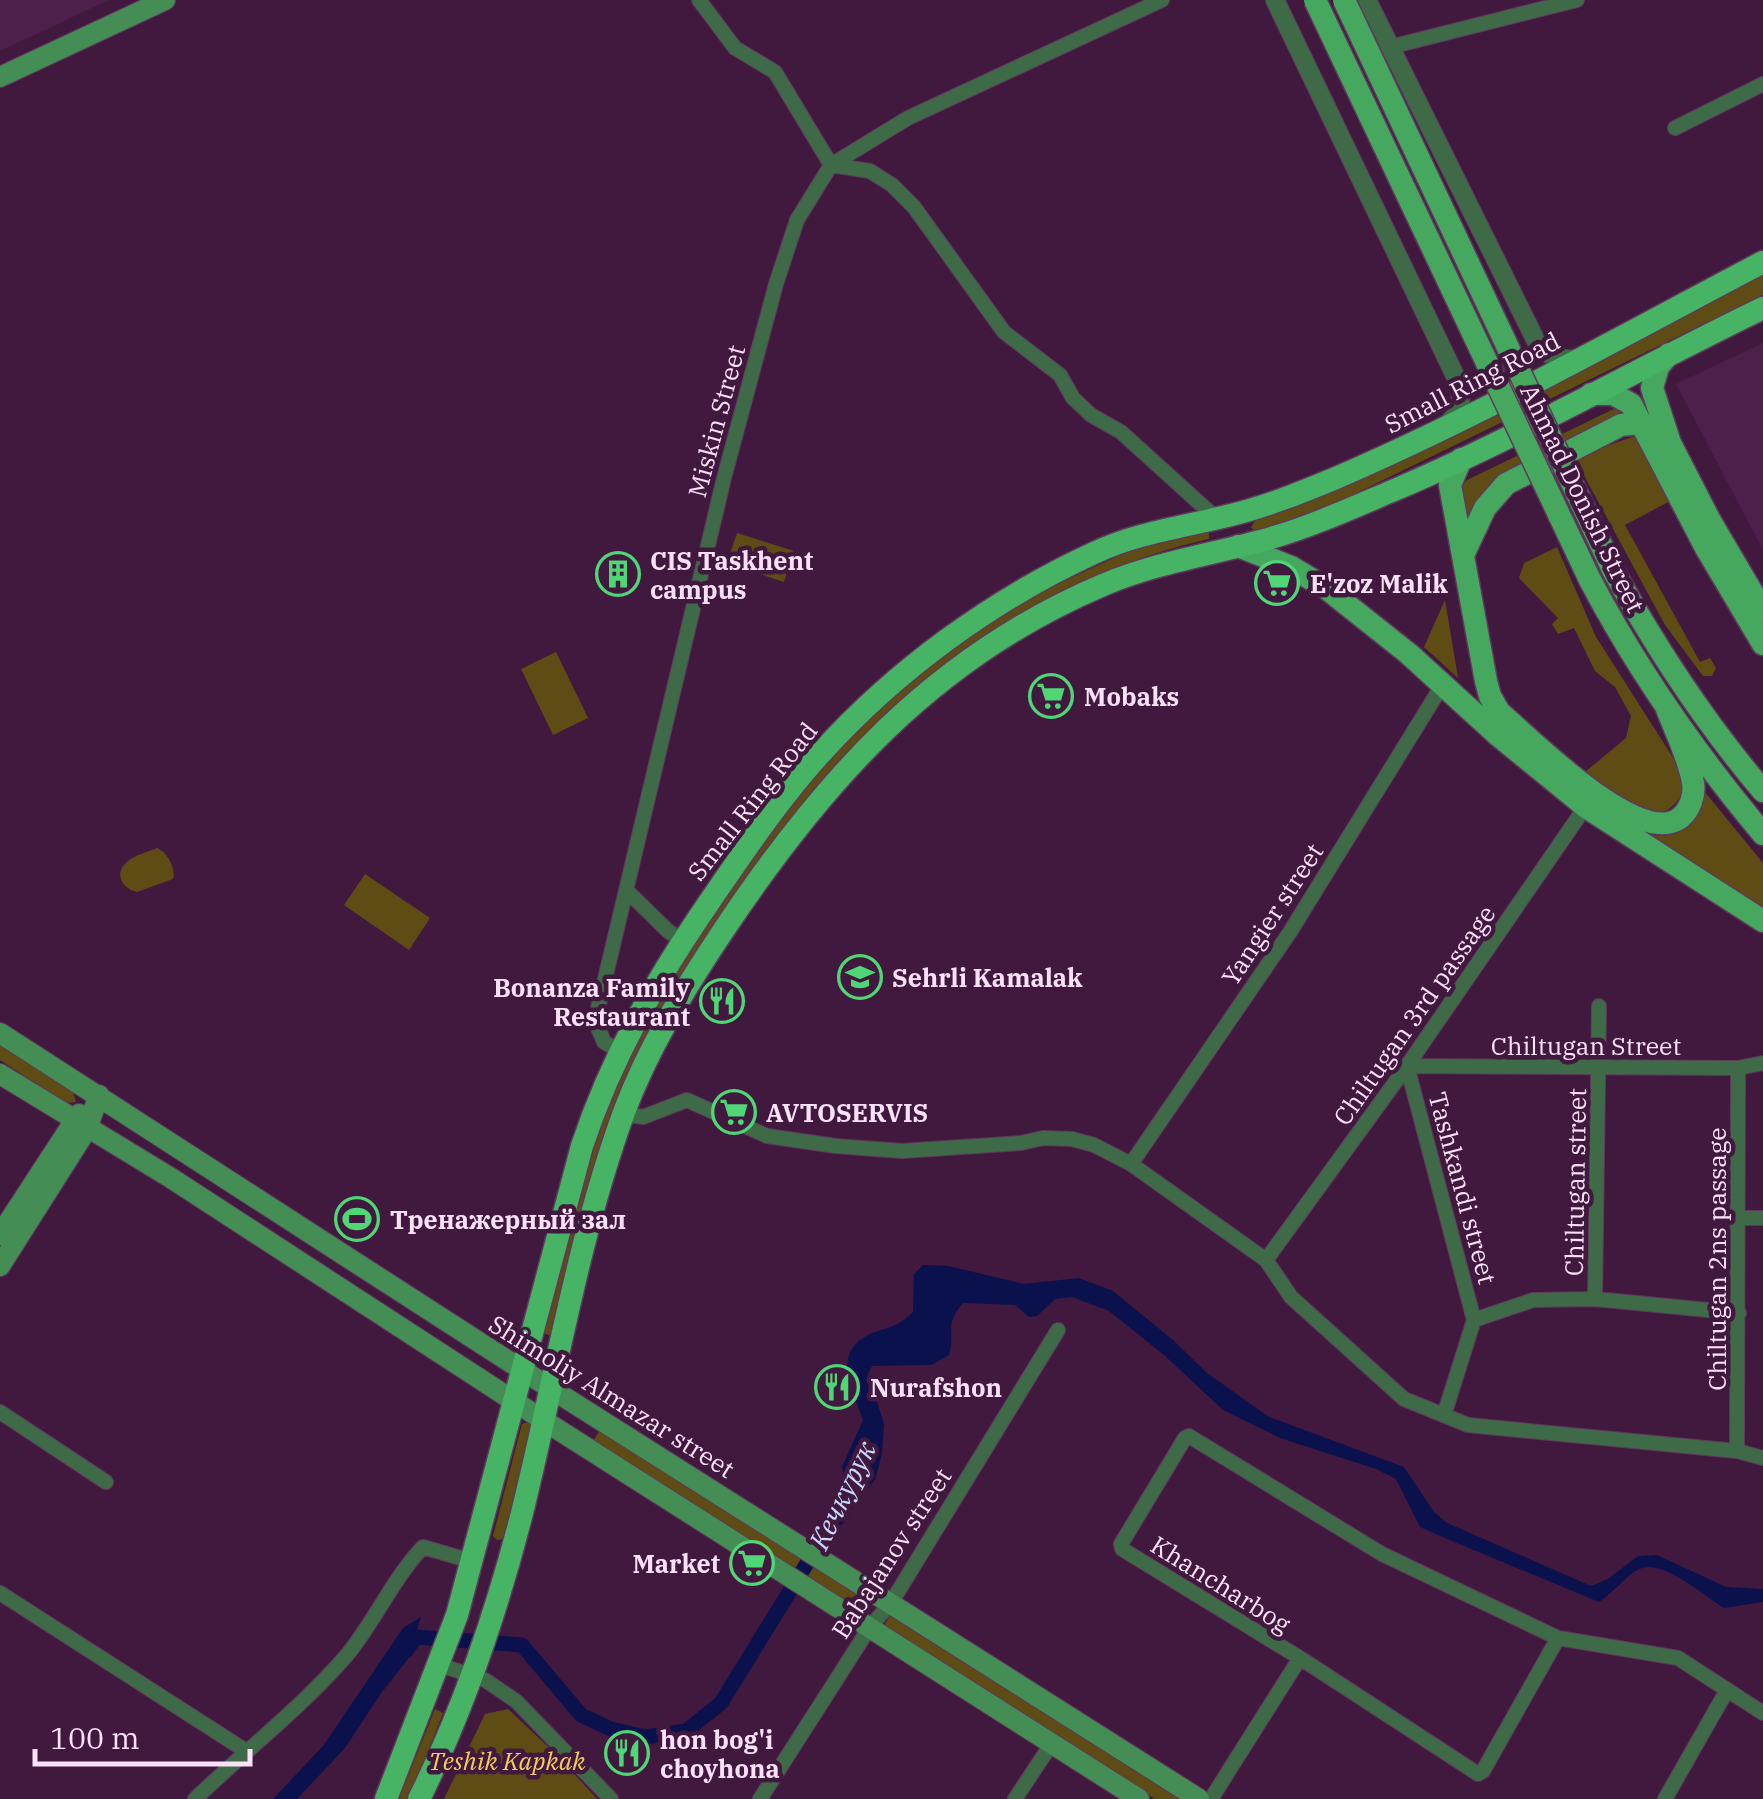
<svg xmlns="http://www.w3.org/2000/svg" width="1763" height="1799" font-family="'IBM Plex Serif',serif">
<rect width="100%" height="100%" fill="#41193f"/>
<path fill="#4d1f4b" d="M0,0H109L0,51Z
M1763,343V550L1676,384Z"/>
<path fill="#5f4c14" d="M1763,274V295L1297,522L1254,531L1251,527L1257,518L1309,502L1439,442Z
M1618,407L1631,418L1497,477L1480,495L1467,524L1460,488L1467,480Z
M1641,434L1672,500L1625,525L1700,662L1710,658L1716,668L1712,676H1703L1665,625L1574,457Z
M1209,531V539C1054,573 915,669 813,790C771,840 736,896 702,951C670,1002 635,1053 613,1109C586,1180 571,1262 552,1336L543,1333L604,1103L688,949L796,797L841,746L893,696L979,628L1047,589L1127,552L1160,540Z
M737,533L794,551L784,582L727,563Z
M1557,547L1596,637L1679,767L1682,792C1662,840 1611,791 1585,772L1626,738L1631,716L1615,687L1595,671L1574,628L1558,634L1552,624L1558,618L1519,578L1524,563Z
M1445,600L1458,678L1424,647Z
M556,652L588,718L553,735L521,669Z
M1704,791L1763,863V907L1646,834C1679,841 1701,824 1704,791Z
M157,848C167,852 176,868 173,879L137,892C123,889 113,874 127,862C134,855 148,852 157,848Z
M365,874L430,918L409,950L344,905Z
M0,1045L73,1092L76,1102L66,1103L0,1060Z
M528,1422L532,1427L503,1539L497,1540L493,1536L522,1424Z
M600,1430L873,1605L867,1615L593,1441Z
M890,1616L1179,1799H1155L883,1627Z
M435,1709L443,1713L409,1799H399Z
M508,1709L559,1757L597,1799H444L485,1714Z"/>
<path fill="#0a114c" d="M923,1265L948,1266L1024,1284L1079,1278L1113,1291L1173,1340L1207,1373L1269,1417L1404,1467L1434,1512L1447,1523L1591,1586L1608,1579L1638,1556L1657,1555L1726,1587L1763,1589V1602L1724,1608C1702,1595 1662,1557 1637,1570C1624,1578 1613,1593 1599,1602L1445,1538L1420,1527L1396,1479L1376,1469L1280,1438L1223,1410L1164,1355L1109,1311L1072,1297L1055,1299L1037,1316L1029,1317L1015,1305L963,1303C943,1326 956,1333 949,1355L931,1365L872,1366L868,1374L884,1424L882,1453L875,1480L856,1501L844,1523L829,1531L830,1512L845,1481L842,1467L863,1420C855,1396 832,1357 863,1338C882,1326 893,1332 913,1312L914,1274Z
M421,1617L408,1659L382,1692L345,1748L297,1799H273L323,1746L403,1628Z"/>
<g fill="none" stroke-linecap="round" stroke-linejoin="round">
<path stroke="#0a114c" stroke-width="15" d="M406,1651L416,1637L522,1645L581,1715L611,1729L645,1737L686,1731L721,1703L838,1513"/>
<g stroke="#5f395d" stroke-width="16">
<path id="minor" d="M699,0L735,48L775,72L831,165L870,171L892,185L914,207L1004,332L1060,375L1073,398L1091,415L1121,432L1217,519
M1390,47L1577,0
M1675,128L1763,84
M627,891L668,931L683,941
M619,1051L604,1042L595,1021L724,478L776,284L797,220L831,165L908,118L1162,0
M623,1114L643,1117L687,1100L767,1136L836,1146L902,1151L1021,1143L1043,1138L1072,1139L1094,1145L1131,1164L1266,1260L1291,1297L1404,1399L1468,1425L1737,1451L1763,1458
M1131,1164L1290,932L1443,684
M1739,1218H1763
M1266,1260L1407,1066L1588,803
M1595,1299L1599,1006
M1474,1320L1533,1300L1595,1299L1739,1313
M0,1412L106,1482
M1444,1415L1474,1320L1407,1066L1738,1068L1763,1063
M1737,1451L1738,1068
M0,1593L246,1751
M1558,1638L1483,1771L1478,1774L1300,1658L1122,1549L1121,1544L1185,1438L1189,1436L1382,1554L1558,1638L1678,1658L1763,1713
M440,1665L485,1680L516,1701L611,1799
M195,1799C245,1751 301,1708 347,1655C375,1621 392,1580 423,1547L471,1561
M760,1799L870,1627L891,1603L1058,1330
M1015,1799L1052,1743
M1211,1799L1300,1658
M1665,1799L1726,1692"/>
</g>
<g stroke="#5f395d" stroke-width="20">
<path id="tertiary" d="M1275,0L1461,388L1460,408L1447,426
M1367,0L1540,349L1556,358L1576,360"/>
</g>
<g stroke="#5f395d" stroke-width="22">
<path id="secondary" d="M0,77L165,0
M0,1033L550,1388L1199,1799
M0,1074L171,1178L543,1420L1139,1799
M0,1235L79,1114
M0,1266L87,1129L99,1095"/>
</g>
<g stroke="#5f395d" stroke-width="25">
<path id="primary" d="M1669,354L1658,367L1652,388L1670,443L1709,519L1763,611
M1591,394H1613L1631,404L1706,548L1763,644
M1461,459L1450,485L1486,681L1490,696L1499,712C1530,738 1638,849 1680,818C1690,810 1695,795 1693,783C1689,758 1676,732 1667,709
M1238,546L1291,567L1326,588L1409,654L1499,736L1586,807L1763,921
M1464,553L1485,508L1506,484L1621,425L1641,423L1670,443
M1613,570C1656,648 1705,723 1763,791
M1590,580C1638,671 1697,755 1763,834"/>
</g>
<g stroke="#5f395d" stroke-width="25">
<path id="trunk" d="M386,1799L457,1615L582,1146C612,1056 657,978 710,901C745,850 780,798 821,753C896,670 992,600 1094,553C1136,533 1182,527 1227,516C1265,507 1300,493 1336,478C1482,415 1622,336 1763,262
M419,1799C464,1708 497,1611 522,1513C555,1380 577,1241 624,1112C648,1048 685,988 723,931C823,781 933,657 1103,585C1157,562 1215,554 1271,538C1312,526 1352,508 1392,491C1519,437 1639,368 1763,308"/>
</g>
<use href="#minor" stroke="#3e6a47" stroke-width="14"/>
<use href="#tertiary" stroke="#3e6a47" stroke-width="18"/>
<use href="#secondary" stroke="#448d55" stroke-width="20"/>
<use href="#primary" stroke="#46a85f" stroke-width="22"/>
<use href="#trunk" stroke="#46b464" stroke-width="22"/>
<g stroke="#5f395d" stroke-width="25" stroke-linecap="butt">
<path id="primary-bridge" d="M1315,0L1590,580
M1344,0L1613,570"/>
</g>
<use href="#primary-bridge" stroke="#46a85f" stroke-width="22"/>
</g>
<defs>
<g id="building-ring" transform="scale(2.25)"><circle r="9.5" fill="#41193f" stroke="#4fd675" stroke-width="1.5"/><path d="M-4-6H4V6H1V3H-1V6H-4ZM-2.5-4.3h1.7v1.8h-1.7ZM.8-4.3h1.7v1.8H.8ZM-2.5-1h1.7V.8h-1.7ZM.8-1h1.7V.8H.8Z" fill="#4fd675"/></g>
<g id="supermarket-ring" transform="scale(2.25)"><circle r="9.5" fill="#41193f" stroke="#4fd675" stroke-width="1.5"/><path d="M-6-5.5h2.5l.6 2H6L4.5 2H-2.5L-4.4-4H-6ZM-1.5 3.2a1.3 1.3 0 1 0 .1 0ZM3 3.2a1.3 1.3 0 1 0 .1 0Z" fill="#4fd675"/></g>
<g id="school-ring" transform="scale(2.25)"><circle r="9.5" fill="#41193f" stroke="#4fd675" stroke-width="1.5"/><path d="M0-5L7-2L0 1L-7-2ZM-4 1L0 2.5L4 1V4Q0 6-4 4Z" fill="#4fd675"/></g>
<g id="restaurant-ring" transform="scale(2.25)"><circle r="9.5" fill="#41193f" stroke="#4fd675" stroke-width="1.5"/><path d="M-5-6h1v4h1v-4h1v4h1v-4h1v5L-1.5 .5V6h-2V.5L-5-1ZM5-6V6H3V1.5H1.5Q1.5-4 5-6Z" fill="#4fd675"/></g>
<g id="stadium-ring" transform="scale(2.25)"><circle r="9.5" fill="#41193f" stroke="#4fd675" stroke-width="1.5"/><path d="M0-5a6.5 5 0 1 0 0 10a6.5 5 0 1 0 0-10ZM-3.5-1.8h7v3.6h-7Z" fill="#4fd675"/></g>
</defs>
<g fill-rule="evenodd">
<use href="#building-ring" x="618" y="574"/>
<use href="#supermarket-ring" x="1277" y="583"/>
<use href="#supermarket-ring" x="1051" y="696"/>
<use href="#school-ring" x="860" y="977"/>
<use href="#restaurant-ring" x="722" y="1001"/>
<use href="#supermarket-ring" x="734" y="1112"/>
<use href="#stadium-ring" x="357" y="1219"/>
<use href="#restaurant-ring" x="837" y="1387"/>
<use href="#supermarket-ring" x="752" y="1563"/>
<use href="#restaurant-ring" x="627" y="1753"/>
</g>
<g text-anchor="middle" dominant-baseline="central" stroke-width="9" stroke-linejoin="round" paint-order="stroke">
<g font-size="25" fill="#fbe1f8" stroke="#41193f">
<text transform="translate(1472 382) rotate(-27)">Small Ring Road</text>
<text transform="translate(716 421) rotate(-75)">Miskin Street</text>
<text transform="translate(1583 498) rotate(64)">Ahmad Donish Street</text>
<text transform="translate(752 801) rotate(-52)">Small Ring Road</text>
<text transform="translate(1272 914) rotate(-57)">Yangier street</text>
<text transform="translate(1414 1015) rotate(-55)">Chiltugan 3rd passage</text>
<text x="1586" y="1045">Chiltugan Street</text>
<text transform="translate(1575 1182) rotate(-89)">Chiltugаn street</text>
<text transform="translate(1463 1188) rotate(75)">Tashkandi street</text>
<text transform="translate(1716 1259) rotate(-90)">Chiltugаn 2ns passage</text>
<text transform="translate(612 1396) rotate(32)">Shimoliy Almazar street</text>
<text transform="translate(891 1553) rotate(-57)">Babajanov street</text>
<text transform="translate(1221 1584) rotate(32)">Khancharbog</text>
</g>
<g font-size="25" font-weight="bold" fill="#fbe1f8" stroke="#41193f" text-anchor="start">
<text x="650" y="560">CIS Taskhent<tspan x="650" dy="29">campus</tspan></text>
<text x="1310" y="583">E'zoz Malik</text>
<text x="1084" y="696">Mobaks</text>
<text x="892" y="977">Sehrli Kamalak</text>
<text x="690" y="987" text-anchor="end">Bonanza Family<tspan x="690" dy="29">Restaurant</tspan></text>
<text x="766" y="1112">AVTOSERVIS</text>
<text x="390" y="1219">Тренажерный зал</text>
<text x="870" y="1387">Nurafshon</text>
<text x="720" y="1563" text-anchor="end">Market</text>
<text x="660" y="1739">hon bog'i<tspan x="660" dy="29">choyhona</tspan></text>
</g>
<g font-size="25" font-style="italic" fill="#f5cd5c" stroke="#41193f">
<text x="507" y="1760">Teshik Kapkak</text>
</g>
<g font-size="28" font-style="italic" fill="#c9d7fd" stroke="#41193f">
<text transform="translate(842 1495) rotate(-64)">Кечкурук</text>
</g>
</g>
<path d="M35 1749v15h215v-15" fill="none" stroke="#fbe1f8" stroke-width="5"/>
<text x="50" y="1749" font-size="30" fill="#fbe1f8" stroke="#41193f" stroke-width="8" paint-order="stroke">100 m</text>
</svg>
